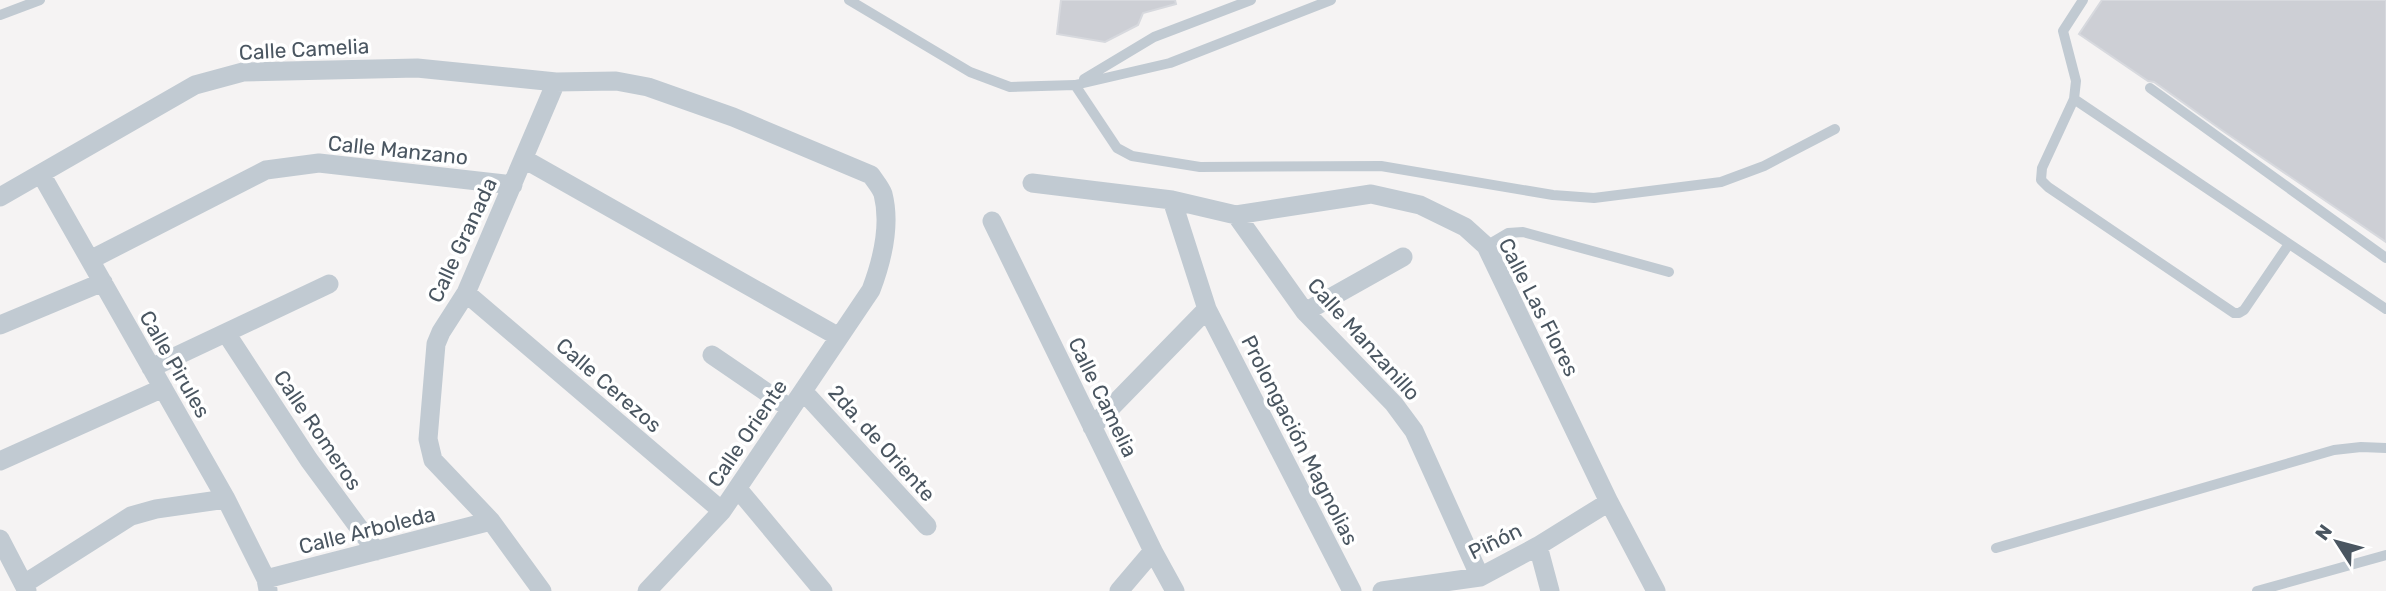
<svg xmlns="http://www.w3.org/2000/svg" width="2386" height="591" font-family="Rubik,sans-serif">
<rect width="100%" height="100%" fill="#f5f3f3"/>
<path fill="#cdcfd5" stroke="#d7d9de" stroke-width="2" d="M1061,0H1175L1176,4L1143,13L1138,25L1105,42L1057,34Z
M2102,0H2386V242L2223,131L2154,82L2148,81L2079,34Z"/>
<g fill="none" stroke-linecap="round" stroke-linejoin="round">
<path stroke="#c1cad2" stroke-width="10" d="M849,0L970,72L1010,87L1075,85L1170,63L1331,0
M2083,0L2063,31L2076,81L2074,99L2042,168L2041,180L2048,187L2234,313H2239L2244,310L2289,244
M0,15L40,0
M1084,79L1154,37L1251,0
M1075,85L1117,148L1132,156L1200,167L1381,166L1553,195L1594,198L1721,182L1764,166L1835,129
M2150,88L2386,258
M2074,99L2386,309
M1486,246L1508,233L1523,232L1669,272
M1996,548L2334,450L2361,447L2386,448
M2257,591L2386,555"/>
<path stroke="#c1cad2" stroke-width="19" d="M524,159L839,337
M41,174L226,499L266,579
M1032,183L1172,200L1236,215L1371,194L1420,205L1465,227L1486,246L1609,502
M0,197L195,85L243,72L417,68L556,82L616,81L648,87L733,117L871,175C875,181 881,188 883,194C891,225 882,261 871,290L722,511L647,591
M1172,200L1207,309L1352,591
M1236,215L1305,312L1394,404L1414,431L1480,577
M992,221L1153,551L1175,591
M90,260L266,170L319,163L513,185
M466,293L722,511
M1305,312L1403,257
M0,325L103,282
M226,333L309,460L376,551
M712,355L791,409
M151,368L329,284
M803,391L927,526
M1092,427L1207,309
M0,461L163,388
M738,489L823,591
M0,539L27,591
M1538,546L1550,591
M24,584L131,516L156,509L226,499
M268,590L266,579L491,521
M542,591L491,521L433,460L428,439L436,344L441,332L466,293L556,82
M1119,591L1153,551
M1382,591L1480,577L1538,546L1609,502L1656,591"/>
</g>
<g text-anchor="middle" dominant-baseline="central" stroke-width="7" stroke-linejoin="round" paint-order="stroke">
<g font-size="21" fill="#4a5661" stroke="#fff">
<text transform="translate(304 49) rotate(-3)">Calle Camelia</text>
<text transform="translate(398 150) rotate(6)">Calle Manzano</text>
<text transform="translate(462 240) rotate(-65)">Calle Granada</text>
<text transform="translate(1539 307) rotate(63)">Calle Las Flores</text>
<text transform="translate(1364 339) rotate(48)">Calle Manzanillo</text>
<text transform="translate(175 364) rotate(60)">Calle Pirules</text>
<text transform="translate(609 385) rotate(41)">Calle Cerezos</text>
<text transform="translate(1103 397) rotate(64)">Calle Camelia</text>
<text transform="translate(318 430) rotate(56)">Calle Romeros</text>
<text transform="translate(747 433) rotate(-56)">Calle Oriente</text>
<text transform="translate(1300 440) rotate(63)">Prolongación Magnolias</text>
<text transform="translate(882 443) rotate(48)">2da. de Oriente</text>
<text transform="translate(367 530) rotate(-14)">Calle Arboleda</text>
<text transform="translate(1495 541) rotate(-26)">Piñón</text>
</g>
</g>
<g transform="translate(2337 542) rotate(306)" stroke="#ffffff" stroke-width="5" paint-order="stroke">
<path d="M0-5L12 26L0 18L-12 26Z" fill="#4a5661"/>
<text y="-10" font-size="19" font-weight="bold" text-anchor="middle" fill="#4a5661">N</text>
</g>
</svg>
